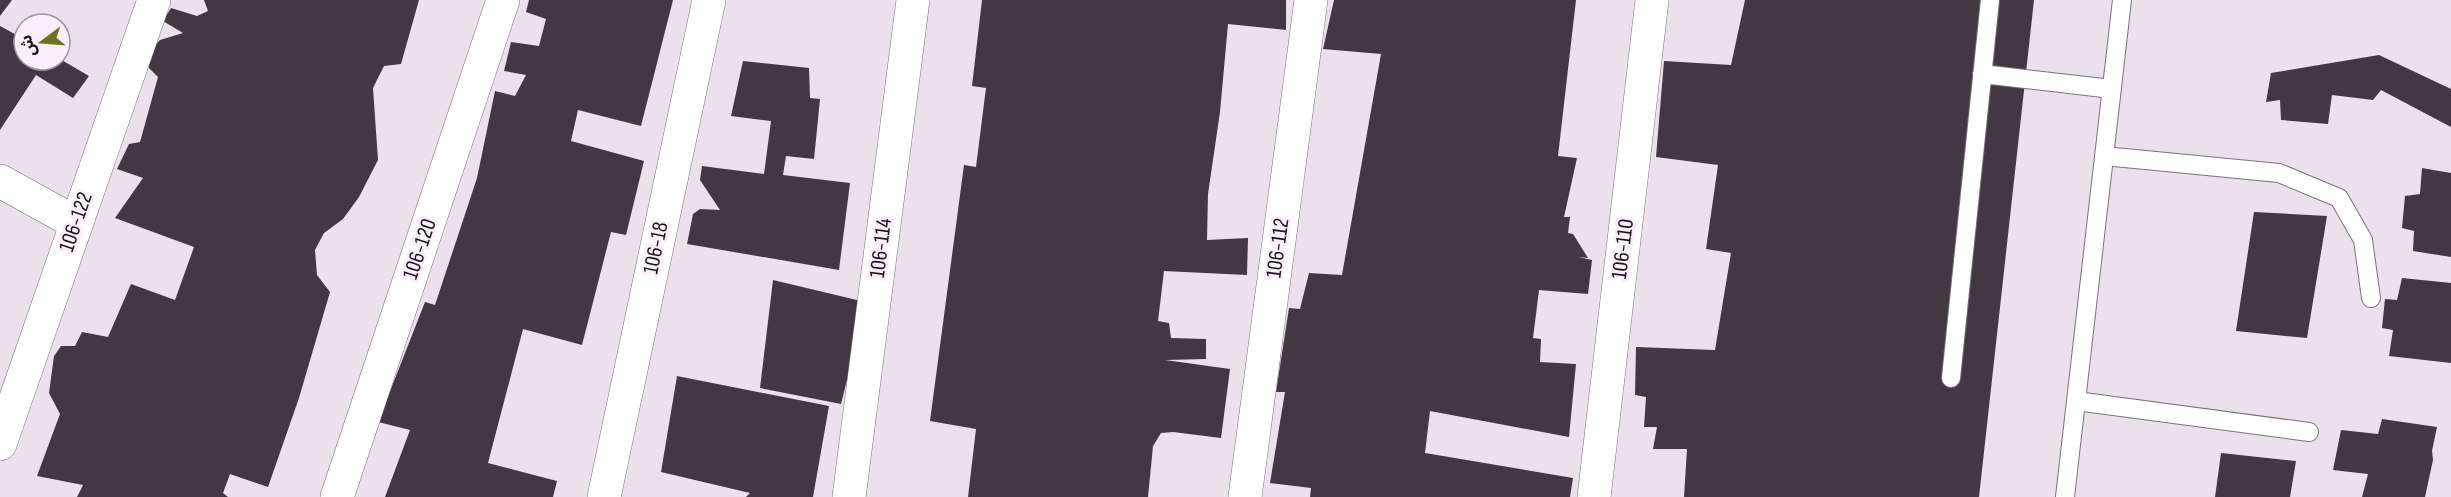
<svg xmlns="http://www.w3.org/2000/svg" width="2451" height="497" font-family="'Sofia Sans Condensed','Noto Sans Arabic',sans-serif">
<rect width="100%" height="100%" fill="#ece1eb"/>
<path fill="#413841" d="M0,0H12L0,16Z
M204,0H419L401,64L384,66L373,88L378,160L359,197L343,219L324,233L315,250L317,275L330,292L299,398L268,487L230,474L223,493L228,497H77L83,485L37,476L60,414L49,393L54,356L61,346H75L82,332L108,337L131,284L175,300L194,247L115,218L143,178L117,169L129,144L140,142L158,77L146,65L154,46L160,40L183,33L163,21L171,8L197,16L208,11Z
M529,0H673L641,126L578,110L571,141L644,161L626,235L611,232L582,345L523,329L488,463L557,481L553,497H385L410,430L378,422L425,302L435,305L477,178L495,91L515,96L526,75L504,71L511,42L539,46L546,19L526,12Z
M982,0H1286V30L1228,24L1220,112L1208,194L1207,240L1248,238L1247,275L1164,271L1158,321L1169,323L1171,338L1206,339V359L1165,360L1230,369L1221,438L1173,432L1161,433L1153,446L1148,497H968L976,429L930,421L964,165L976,167L986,88L972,86Z
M1334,0H1576L1558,156L1577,158L1564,217H1570L1568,233L1573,234L1588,258L1578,257L1592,260L1588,294L1539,290L1533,338L1541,339L1540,362L1576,364L1569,437L1430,411L1425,453L1573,478L1570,497H1310L1311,488L1270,483L1285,392H1276L1289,308L1300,309L1309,273L1342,275L1381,54L1323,49Z
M1745,0H2034L1979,497H1684L1687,449H1653L1657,427H1644L1646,397L1635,395L1636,347L1715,350L1731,253L1706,249L1718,165L1656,157L1664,61L1731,65Z
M0,26L24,39V60L60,59L89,76L73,98L36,75L0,130Z
M2379,55L2451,89V127L2381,90L2373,100L2332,95L2328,124L2281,120L2280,100L2266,102L2271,73Z
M743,61L809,68L810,98L820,99L814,159L786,156L783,175L850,183L839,270L687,244L693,214L700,209L720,210L700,180L702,166L764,174L771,121L731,116Z
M2422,168L2451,173V257L2413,251L2414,231L2402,228L2405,196L2420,194Z
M2254,212L2327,216L2307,338L2236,331Z
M2402,278L2451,283V363L2389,356L2393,330L2382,328L2385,299L2397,300Z
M773,280L861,301L858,336L841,404L760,388Z
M677,376L829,406L813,497H746L750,493L661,472Z
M2382,419L2437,427L2432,451L2433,460L2425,497H2362L2368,474L2333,470L2341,430L2378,434Z
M2221,453L2296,461L2290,497H2215Z"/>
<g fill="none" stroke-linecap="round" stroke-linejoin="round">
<g stroke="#7c727c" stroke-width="20">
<path id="lane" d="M1982,74L2112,89
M2104,156L2279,173L2339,198L2363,240L2371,298
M1951,378L1990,0
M2076,401L2309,432
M2065,497L2122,0"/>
</g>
<g stroke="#7c727c" stroke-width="34">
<path id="street" d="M0,181L76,223
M0,444L154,0
M337,497L503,0
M604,497L709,0
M849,497L913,0
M1245,497L1311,0
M1594,497L1652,0"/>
</g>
<use href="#lane" stroke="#fff" stroke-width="18"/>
<use href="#street" stroke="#fff" stroke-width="33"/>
</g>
<g text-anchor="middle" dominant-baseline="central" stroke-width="6" stroke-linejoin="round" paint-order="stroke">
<g font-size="22" fill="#191519" stroke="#f9eef9">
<text transform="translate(76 222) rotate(-71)">106-122</text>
<text transform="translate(656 248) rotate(-78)">106-18</text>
<text transform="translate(881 248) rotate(-83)">106-114</text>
<text transform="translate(1278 248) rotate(-82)">106-112</text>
<text transform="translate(420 249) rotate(-71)">106-120</text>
<text transform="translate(1623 249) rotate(-83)">106-110</text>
</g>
</g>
<g transform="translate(42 42) rotate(254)"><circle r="28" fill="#f9eef9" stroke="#9f979f" stroke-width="1.5"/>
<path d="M0-4.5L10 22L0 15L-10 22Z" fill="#6a741e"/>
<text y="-9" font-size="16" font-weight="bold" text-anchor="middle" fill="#191519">ش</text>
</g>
</svg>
